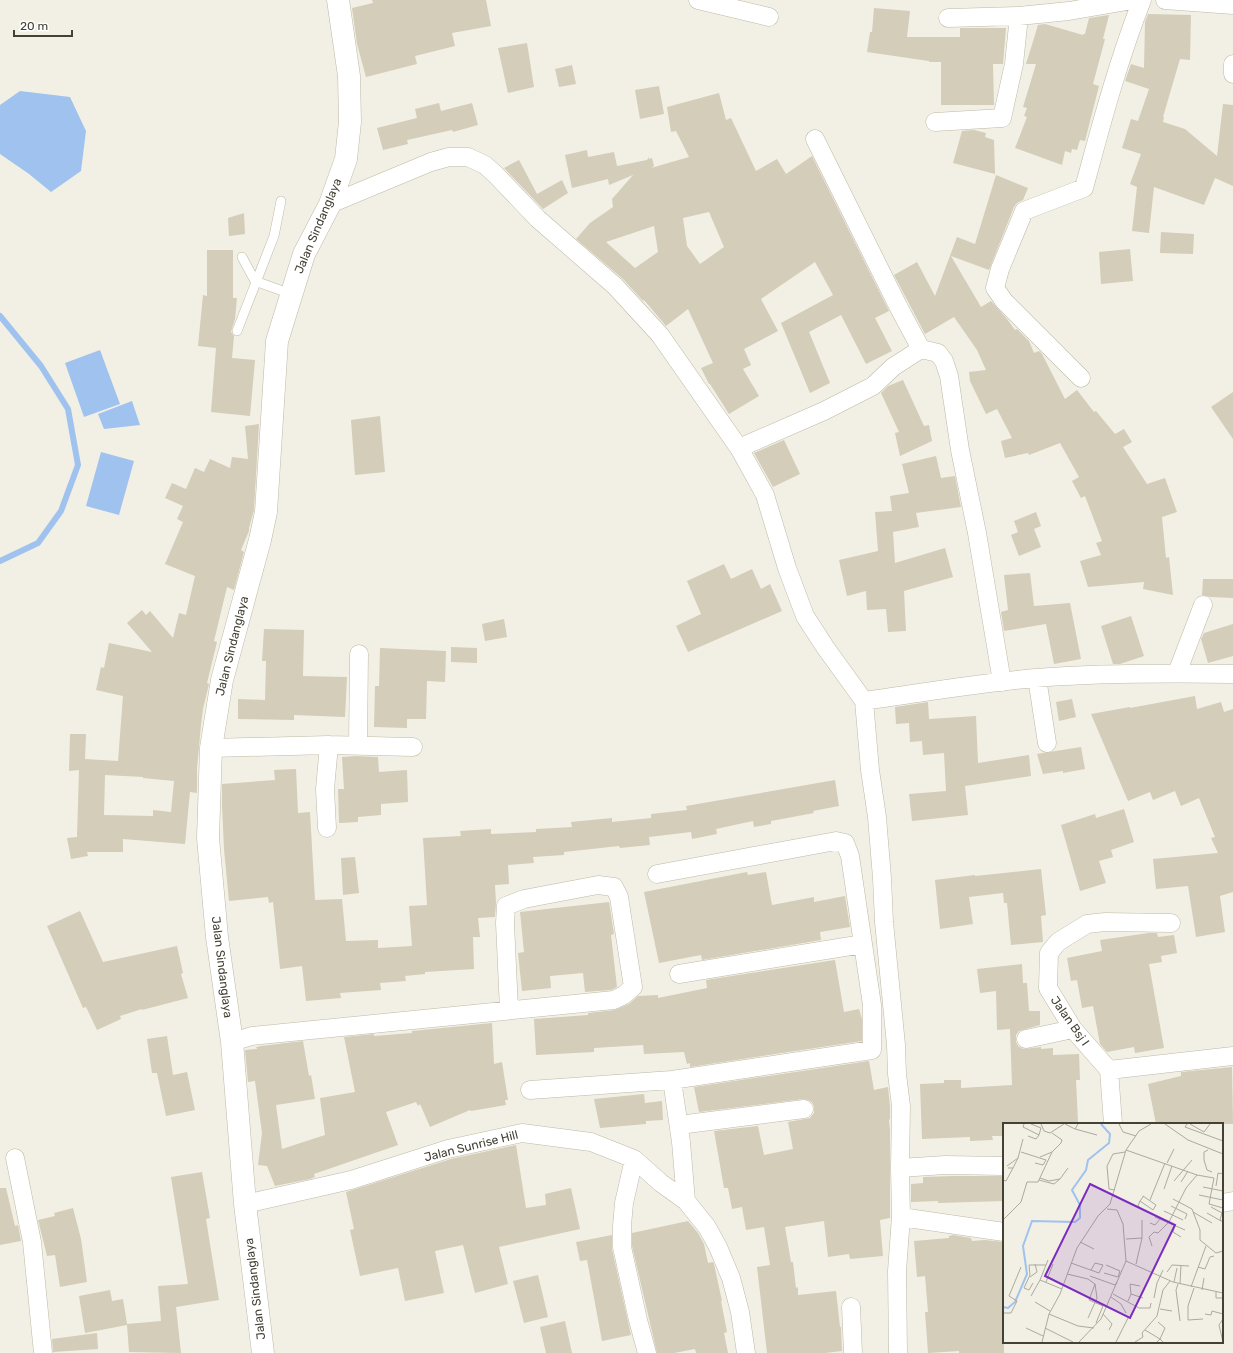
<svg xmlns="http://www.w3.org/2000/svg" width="1233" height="1353" font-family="Rubik,sans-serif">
<rect width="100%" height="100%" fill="#f2f0e4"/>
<path fill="#a0c2ee" d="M20,91L70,97L86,131L81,171L51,192L29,174L0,154V105Z
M100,350L120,404L84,417L65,363Z
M132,401L140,425L104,429L98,414Z
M101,452L134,461L119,515L86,506Z"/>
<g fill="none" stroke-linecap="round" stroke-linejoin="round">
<path stroke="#a0c2ee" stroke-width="6" d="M0,316L41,366L68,409L78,465L61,511L38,543L0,561"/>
</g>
<path fill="#d3cdb9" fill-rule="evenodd" d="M372,0H486L491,26L452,33L455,46L415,56L417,64L366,77L357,44L352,8L373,3Z
M874,8L910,11L907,37H960V28H1006L1003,64H993L994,105H941V62H929V61L867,52L870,32H872Z
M1148,14L1191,15L1190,60L1180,59L1163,117H1164L1163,122L1185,129L1217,156L1223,104L1233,105V186L1215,178L1204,205L1154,187L1149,233L1132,231L1137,187L1130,184L1141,154L1122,148L1131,119L1138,121L1149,89L1125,81L1131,64L1144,68L1145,22Z
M1109,15L1103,39H1105L1093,84L1099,86L1085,141L1080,140L1077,150L1072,149L1071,153L1065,151L1062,165L1015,148L1027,117L1024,116L1027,108L1023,107L1036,64H1026L1038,25L1045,24L1083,35V34H1085L1089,18Z
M527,43L534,87L508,93L498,48Z
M572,65L576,84L559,87L555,69Z
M659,86L664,114L640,119L635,90Z
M719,93L726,120L731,118L756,171L777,159L786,174L812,156L889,311L875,318L892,351L866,364L841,315L809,332L830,383L810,393L781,323L833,295L815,262L761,299L778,331L744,349L751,365L743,369L759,396L729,414L710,384H709L701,368L713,363L688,309L666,326L644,300L643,301L623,279L576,239L590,223L613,207L612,199L633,175L609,185L608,179L572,188L565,155L587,150L588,157L614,152L617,166L647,160L649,157V159L652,158L654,166L651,168L689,157L676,131L671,132L667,107ZM709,212L724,247L700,264L687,246L683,218ZM654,226L658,252L635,268L606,242Z
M439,103L441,111L472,103L478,125L453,132L452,130L407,140L408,144L383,150L377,128L417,118L415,109Z
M974,130L986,133L985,137L994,140L995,174L953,163L962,131Z
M519,160L537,194L562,180L568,193L543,209L504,168Z
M996,175L1028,188L1023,200L1017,203L1014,207L989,270L951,256L981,307L991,301L1007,319L1015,330L1017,329L1029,341L1034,353L1039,351L1042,354L1065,399L1077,390L1094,412L1096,411L1115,434L1124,429L1132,442L1123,447L1147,484L1165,478L1177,512L1162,517L1166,558L1169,557L1173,595L1143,589L1144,582L1088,587L1080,561L1101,555L1096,543L1102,541L1085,496L1081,498L1072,481L1079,477L1060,443L1029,455L1028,453L1005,458L1001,441L1012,438L997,409L986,414L970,381L969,372L986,370L977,350L954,317L925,334L894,275L917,262L935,296L957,237L975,244Z
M244,213L245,234L229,236L228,218Z
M1161,232L1194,234L1193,254L1160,253Z
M1130,249L1133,281L1101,284L1099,252Z
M207,250H233V298H237L235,319L231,332L234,336L232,358L255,360L250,416L211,412L216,348L198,346L203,295L207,296Z
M903,380L924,426L929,425L932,441L900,456L895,433L899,432L881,393L888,386Z
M1233,392V439L1211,407Z
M380,416L385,472L355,475L351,420Z
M259,424L254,510L249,528V531L241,550L244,552L234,590L227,587L214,641L217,642L207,683L209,684L203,709L201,725L197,769V793L190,792L185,844L123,839V852H87L88,856L71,859L67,838L77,837L79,770L69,771L70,734H86L85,759L118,761L123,696L96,690L101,667L104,668L109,643L152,652L127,623L142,610L146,615L150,611L173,638L179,613L186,615L195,576L165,564L183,522L177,519L183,506L165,498L172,483L186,489L195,468L204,472L210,459L230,468L232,457L248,459L245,426ZM105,775L143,777V778L174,781L171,812L153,810V816L104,815Z
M784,440L800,474L773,487L754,453Z
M936,456L941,478L955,476L961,507L916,513L919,527L893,532L895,563L945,548L953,577L904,591L906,631L888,632L886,609L867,610L866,591L847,596L839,560L878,551L875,512L892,511L890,496L909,493L902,464Z
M1036,512L1041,526L1034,529L1041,547L1019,556L1011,535L1018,532L1014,521Z
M724,564L731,579L752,569L761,589L770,584L782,611L688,652L676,626L701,614L687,581Z
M1030,573L1034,606L1070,603L1081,659L1054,664L1046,624L1004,631L1001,612L1008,610L1004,575Z
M1203,579H1233V598L1210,597L1202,595Z
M1131,616L1144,656L1120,664H1113L1101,626Z
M504,619L507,637L485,641L482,624Z
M1233,624V656L1208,663L1201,639L1204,633Z
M264,629L304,630L303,676L347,677L345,717L294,715V720L238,719V699L265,700L266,661H262Z
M451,647L477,648V663L451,662Z
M380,648L446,651L445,682L427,681L426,719H407V728L374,727L375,686H379Z
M1195,696L1197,709L1221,702L1224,712L1233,709V892L1220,896L1225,932L1196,937L1188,886L1156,889L1153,859L1218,853L1211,838L1215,837L1199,798L1181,806L1175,791L1153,800L1150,792L1128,801L1091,714L1130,707V708Z
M1072,699L1076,717L1059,721L1056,702Z
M928,702L929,719L976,716L978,763L1029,755L1031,776L965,786L968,815L912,821L909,794L946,791L944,753L923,755L922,741L910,742L909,723L896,724L895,707Z
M1081,747L1085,769L1063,773V771L1043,774L1037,754Z
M355,756L378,757L379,772L407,770L408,802L381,804V815L358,817V822L339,823L338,789H344L342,757Z
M296,769L298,813L310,812L315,900L342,899L346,941L378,940V948L412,946L409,906L427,905L423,838L461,836L460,831L491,829V834L536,832V829L572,827L571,822L612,818V822L651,818V814L687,810L686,806L835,780L839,806L813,811L814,813L771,821V824L754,827L753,821L716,829L717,834L692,839L691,832L649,837L650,845L620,848L619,846L564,852V855L533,857L534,863L508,865L509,884L495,885L496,903L495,917L478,918L480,937H473L474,969L425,972V974L405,976L406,981L380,983L381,990L340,993L341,998L306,1001L302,966L280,969L273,902L269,903L268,897L229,901L224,849L222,804V784L275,780L274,770Z
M1124,809L1134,842L1111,850L1113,857L1099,861L1106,883L1080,891L1061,825L1095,814L1096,818Z
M355,857L359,893L343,895L341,858Z
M1041,869L1046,915L1041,916L1043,942L1011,945L1007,903H1004L1003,893L969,897L973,924L940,929L935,880L975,875V876Z
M747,872L748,875L766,872L772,905L814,897V902L845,896L850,927L820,932L821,940L702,960L701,955L659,963L644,892Z
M609,902L614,934L611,935L617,987L611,990L585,992L583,973L550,976L551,988L522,991L518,953L524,952L520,912Z
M80,911L103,962L177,946L183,973L181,974L188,998L142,1010V1009L120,1016L121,1019L97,1030L86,1007L83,1008L47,926Z
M1149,933H1157L1158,937L1174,935L1177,953L1161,956L1162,962L1149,964L1164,1048L1135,1053L1134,1047L1107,1052L1100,1044L1093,1006L1082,1008L1077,980L1071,981L1067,958L1102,951L1100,940Z
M835,960L844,1012L859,1009L862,1019V1041L690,1067V1063L687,1064L684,1052L644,1054L643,1045L594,1048V1052L536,1055L534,1019L588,1015V1013L615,1010L629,1004L638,996L658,995V998L707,988L706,980Z
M1022,964L1023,983H1027L1029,1011H1040V1025L1019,1031L1016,1035V1042L1018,1046L1023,1049L1041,1047V1049L1053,1048V1055L1079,1054L1080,1080H1076L1078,1122L1004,1124V1136H992L993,1140L970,1141V1137L922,1139L920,1084L944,1083V1080H961V1088L1012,1085L1010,1029L997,1030L996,991L980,993L977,969Z
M492,1023L494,1064L502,1062L508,1100H505L506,1105L471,1111L470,1110L430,1127L420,1104L418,1106L416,1102L386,1112L398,1145L314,1174L315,1177L310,1179L275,1186L267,1166L258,1165L262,1133L255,1081L248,1082L245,1050L257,1049L256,1047L261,1046L303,1041L309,1076L311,1075L315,1099L276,1105L282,1149L325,1135L320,1098L355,1092L344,1037L374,1034V1036L412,1033V1031Z
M167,1036L173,1075L187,1072L195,1110L166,1116L157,1073H152L147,1039Z
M869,1061L874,1090L888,1087L890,1107V1119L889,1120L890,1130V1218L880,1220L883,1256L850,1259L849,1254L828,1257L824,1221L785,1227L791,1262H793L796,1288L798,1287V1295L836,1291L840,1327H841L842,1351L825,1353H767L757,1267L770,1265L764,1227L746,1230L742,1207L732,1209L728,1188H724L714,1131L758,1126L764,1155L793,1149L788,1122L810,1118L814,1113V1107L812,1102L808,1100L803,1099L699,1112L694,1087Z
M1232,1067L1233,1124H1156L1148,1084L1181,1076V1072Z
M644,1094L645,1103L662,1101L663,1120L646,1121V1124L600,1128L594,1099Z
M516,1145L526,1208L546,1205L545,1194L571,1188L580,1229L499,1247L508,1284L475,1293L463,1245L435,1251L444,1293L405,1301L398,1268L360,1276L350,1230L354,1229L346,1192L451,1159Z
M202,1172L210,1218L206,1219L219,1300L176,1307L181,1353L129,1352L127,1325L85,1333L79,1296L110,1290L112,1301L123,1299L127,1324L161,1321L158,1286L188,1284L171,1177Z
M954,1176H1004V1201L938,1203V1201L911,1202V1184L923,1183V1177Z
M0,1188H6L15,1226L18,1225L21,1241L0,1245Z
M73,1208L81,1239L87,1282L60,1287L55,1255L47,1256L38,1220L55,1216L54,1213Z
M688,1221L698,1233L704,1244L708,1263L713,1262L714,1264L722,1301H721L727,1332L724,1333L728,1353H696L695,1349L674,1353H657L632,1246V1233Z
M612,1235V1249L631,1335L602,1341L587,1260L580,1261L576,1242Z
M953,1235L971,1238L972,1241L985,1240L1004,1242V1353H959V1351L928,1353L925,1312H928L925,1276L917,1277L914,1241L949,1238V1236Z
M538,1275L548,1317L524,1323L513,1281Z
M565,1321L572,1353H546L540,1327Z
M97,1333L98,1349L53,1352L52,1339Z"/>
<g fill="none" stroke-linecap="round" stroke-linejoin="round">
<g stroke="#bdb9a7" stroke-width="10">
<path id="service" d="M242,257L255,281L291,294
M237,331L274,236L281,201"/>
</g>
<g stroke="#bdb9a7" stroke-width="19">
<path id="minor" d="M698,0L769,17
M1165,0L1233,5
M948,18L1019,16L1069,11L1133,0
M1233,64V74
M935,122L1002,118L1014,64L1019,16
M330,204L431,162L449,157H468L485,165L495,174L538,219L615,286L660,335L739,448L765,495L787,568L805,616L825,647L864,701L870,770L877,817L882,878L884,922L896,1045L897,1074L901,1106L900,1168L901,1217L897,1271L898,1353
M921,349L938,353L944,361L949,376L960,450L977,533L1002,682
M1081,378L1004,301L995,288L1000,269L1024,211L1084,188C1101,125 1118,61 1142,0
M739,448L824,411L873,386L893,367L921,349L899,308L815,139
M1177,673L1203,605
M1037,678L1047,743
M864,701C921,693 978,683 1036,678C1101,673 1167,673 1233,674
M358,746L359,654
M211,748L329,745L413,747
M327,828L325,789L329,745
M657,874L836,841L845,843L850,856L863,944L679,974
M1026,1039L1073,1029
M232,1042L252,1036L614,1000L624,995L633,987L619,897L614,887L598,885L524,899L506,906L505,923L509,1010
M1109,1070L1073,1029L1048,988L1049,953L1058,942L1087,924L1105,922L1171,923
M672,1080L681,1142L686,1201
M530,1090L672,1080L872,1050V1005L863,944
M1113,1124L1109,1070L1233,1056
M679,1125L804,1109
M15,1158L32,1242L43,1353
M634,1159L624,1203L622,1226V1247L638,1320L647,1353
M900,1168L945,1165L1004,1166
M1222,1203L1233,1201
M245,1204L351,1180L448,1149L522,1133L591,1142L634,1159L661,1183L686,1201L707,1227L718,1247L731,1278L740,1312L746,1353
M901,1217L1004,1232
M851,1307L853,1353"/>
</g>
<g stroke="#bdb9a7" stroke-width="23">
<path id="tertiary" d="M263,1353L245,1204L232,1042L217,937L208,838L211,748L222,680L260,540L266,512L277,341L304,254L330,204L346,159L350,122L349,76L338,0"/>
</g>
<use href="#service" stroke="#fff" stroke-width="9"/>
<use href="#minor" stroke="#fff" stroke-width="18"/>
<use href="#tertiary" stroke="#fff" stroke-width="22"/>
</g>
<g text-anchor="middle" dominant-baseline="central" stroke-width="3.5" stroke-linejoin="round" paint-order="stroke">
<g font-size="12" fill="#434034" stroke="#fff">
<text transform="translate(318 226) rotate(-67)">Jalan Sindanglaya</text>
<text transform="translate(232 646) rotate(-76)">Jalan Sindanglaya</text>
<text transform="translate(222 967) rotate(83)">Jalan Sindanglaya</text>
<text transform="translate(1070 1021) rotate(55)">Jalan Bsj I</text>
<text transform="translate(471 1146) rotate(-14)">Jalan Sunrise Hill</text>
<text transform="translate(255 1289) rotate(-97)">Jalan Sindanglaya</text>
</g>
</g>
<g transform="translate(1003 1123)">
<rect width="220" height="220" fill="#f2f0e4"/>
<path fill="none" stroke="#a0c2ee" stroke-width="2" d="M0,184L5,185L12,179L24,151L20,123L29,98L72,99L77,95V82L69,67L83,47L85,37L106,20L107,11L98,1"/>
<path fill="none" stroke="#acaa9e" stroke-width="1" d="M21,1L20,4L36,12L38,5L28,1M38,1L41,8L47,10L61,1M62,1L72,6L75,1M116,1L120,9L133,13M162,1L185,17L220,31M184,1L182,4L220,18M187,1L201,9L207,1M72,6L94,12M25,13L33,16L36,12M123,27L194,52L211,55L206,81L220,85M205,27L201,29V37L204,47L209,49M18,29L43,37L40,42L32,40M37,34L49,29M164,40L171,26M4,43L15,35L20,16M5,45H10L15,35M37,55L46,58L57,56L65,45M0,57L3,58L10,45M36,57L51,61L57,56M171,58L189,37M178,59L185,48M213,63L215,50L220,51M200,64L220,68M161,66L169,43M112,67L106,66L104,43L110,31L122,29M196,72L220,77M170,76L189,86L197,107V117L213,130L220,128M147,77L162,40M137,78L150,87L153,82L140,73V74L137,78L135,83L140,87M168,83L184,91L182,96M208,84L219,90M220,86L217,97L220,99M161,88L180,97M190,89L209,100M204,90L218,98M152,94L182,107M0,97L18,79L24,59H35L49,29L58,20L59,17L49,10M147,100L152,102L157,96M172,102L170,109L178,114M123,116L139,115V97M77,119L91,126M149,123L146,114L151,109L155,110L166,99L183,65L194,52M123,138L170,159L220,170M68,140L96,150L100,142L92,140L88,147M133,141L139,115M195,144L202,146L207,134L211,133M164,149L169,142L186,143M101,150L115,154L117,148L103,142M64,151L85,156L92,161L94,175L85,195M87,153L112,162L114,159M27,154L34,149L32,141M37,157L45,137M43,159L50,141M171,159L174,145M30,160L26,167L21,165L27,152L26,142H43M92,161L86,177L100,183L93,200M175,161L173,167L177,198M177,161L178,142M188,164L203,123M191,165L185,183V197L200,196M199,167L201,155M213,169V175H220M110,171L136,185H147L148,180M128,171L127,161L137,163M28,173L37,157L59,166M108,174L118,181L123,190M151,175L154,160L160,147M125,178L128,171L140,175M32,179L47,188M157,186L169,188M0,190H8L14,178L6,173L18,144M46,191L75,203L91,205M100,191L109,201L106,207M202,191L208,192L209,188L220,191M155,199L162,205L157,216L160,219M23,205L40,213M42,205L70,219M142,207L157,216L154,219M39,219L46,191L57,171L74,125L95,93L107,81L123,27L136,8L148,1M76,219L98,196L123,138L120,101L114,87L104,86M113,219L125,195M132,219L140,214L139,210L154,193L160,167L167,158M220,219L216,202L220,196"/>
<path fill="#7b2cbf" fill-opacity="0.15" stroke="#7b2cbf" stroke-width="2" d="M87,61L172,102L127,195L42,153Z"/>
<rect width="220" height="220" fill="none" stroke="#434034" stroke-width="2"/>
</g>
<path d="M14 30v6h58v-6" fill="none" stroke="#434034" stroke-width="2"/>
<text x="20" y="30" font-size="12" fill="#434034" stroke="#ffffff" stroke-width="3" paint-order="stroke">20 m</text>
</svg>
